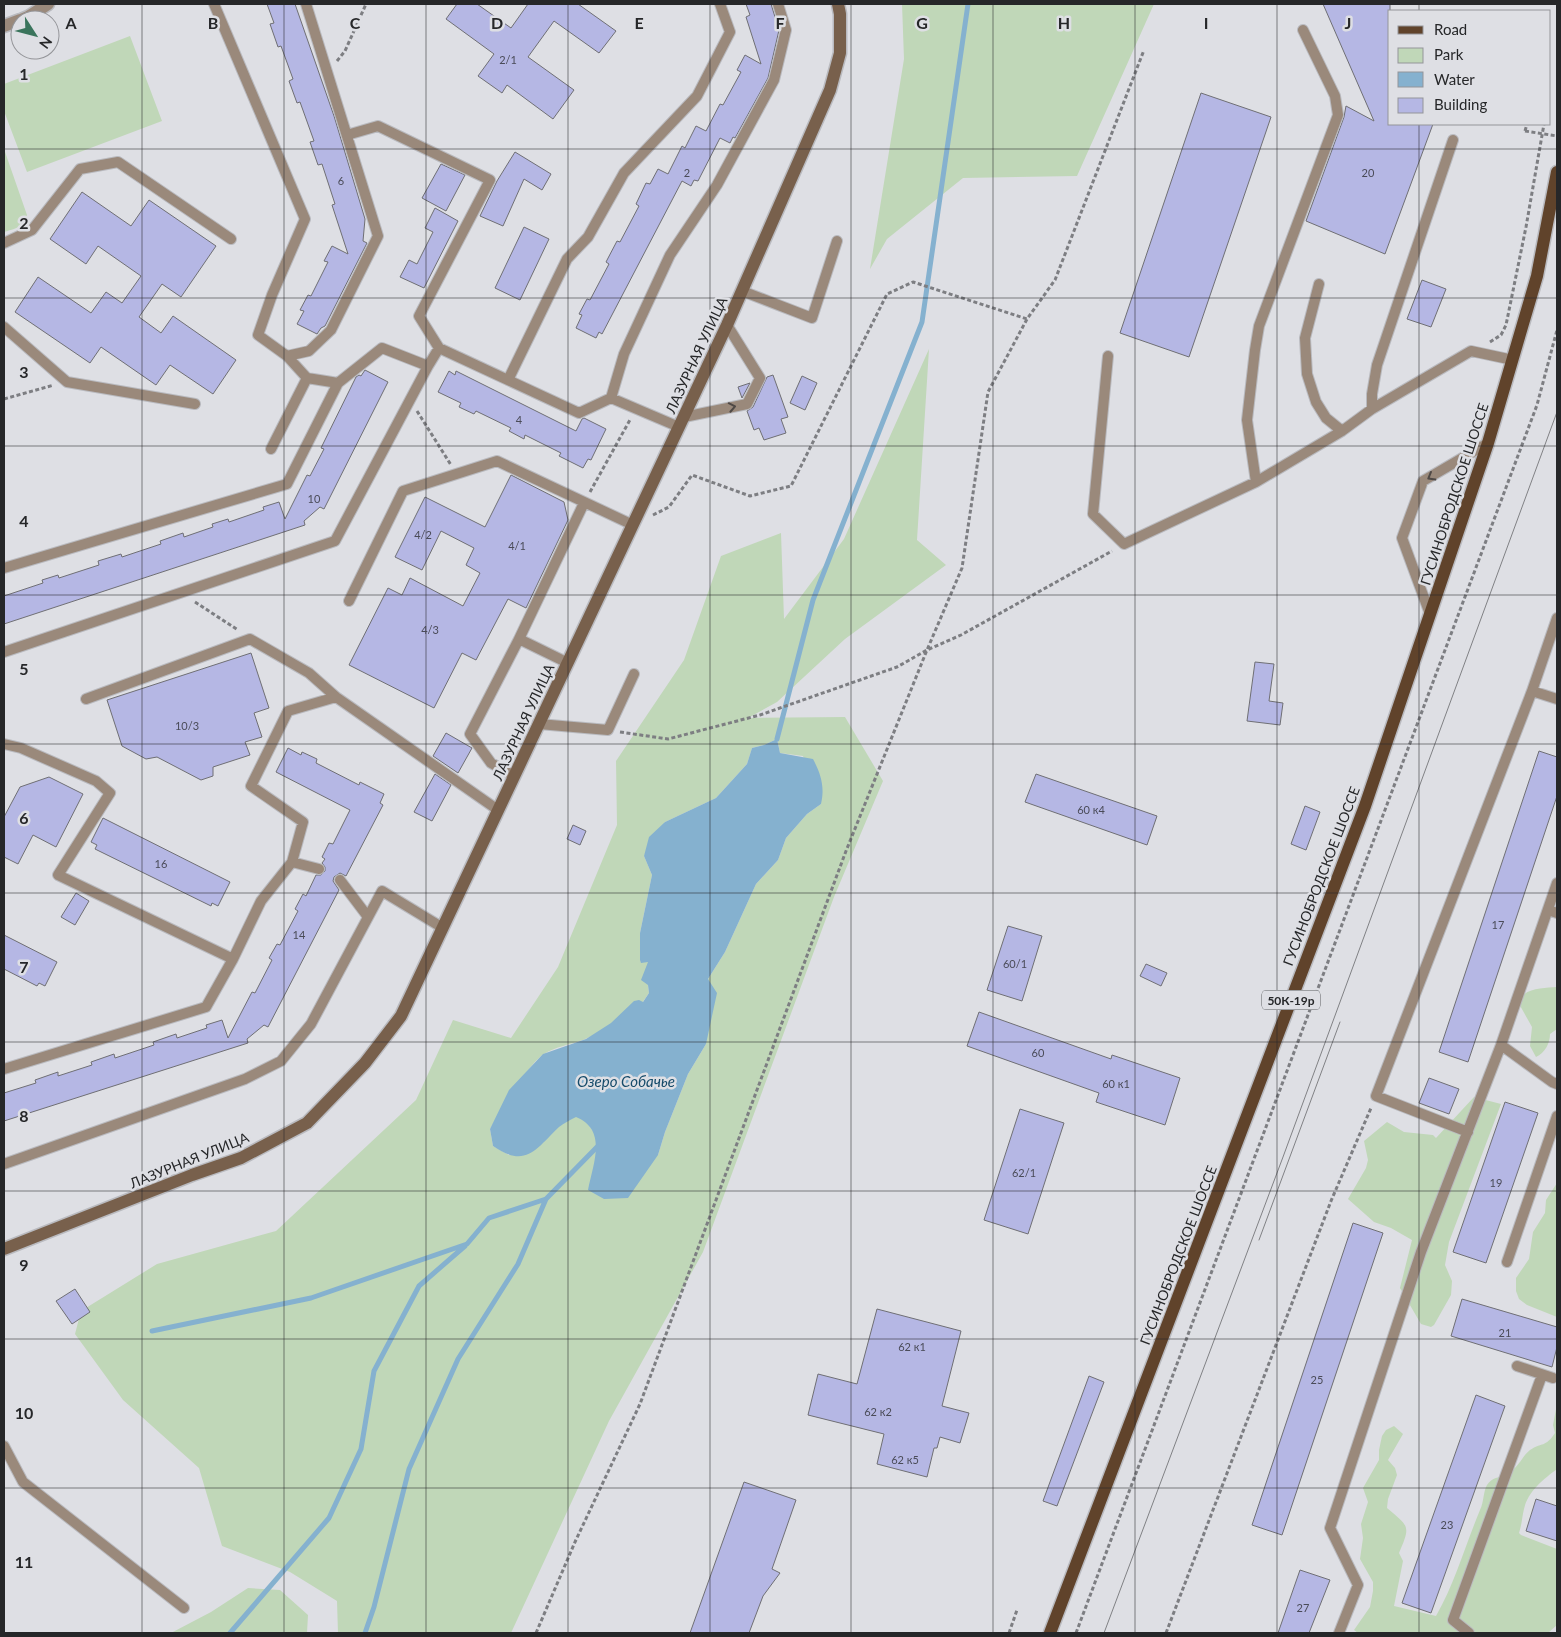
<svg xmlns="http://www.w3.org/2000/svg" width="1561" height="1637" font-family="Lato,sans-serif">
<rect width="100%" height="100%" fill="#dedfe4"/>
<path fill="#c0d7b8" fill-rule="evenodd" d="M902,4H1154L1077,176L963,178L887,239L870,269L904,59Z
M130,36L162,121L27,172L4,111V84Z
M4,149L27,215C25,227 14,229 4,232Z
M929,349L917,540L946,565L845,639L777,702L748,718L845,717L883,781L834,897L703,1252L609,1421L511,1633H338L337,1601L290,1572L222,1546L199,1468L123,1400L75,1334L81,1311L157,1264L276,1231L416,1100L453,1020L511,1038L558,967L617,825L616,761L684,660L721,556L781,533L784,619L844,539ZM777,739L780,753L803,756L821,804L807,814L786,838L778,860L756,884L725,952L708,979L706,1044L688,1074L665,1132L658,1155L593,1131L586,1121L576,1116L509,1155L493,1146L490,1129C501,1111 528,1064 544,1054C555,1047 571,1044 583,1040C598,1034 621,1019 629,1006L642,1003L649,993L648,985V961L640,960V933L652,875L644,856L665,822L716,798L747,764L752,748L764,745Z
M1557,987V1029L1550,1034C1550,1043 1545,1053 1536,1057L1530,1046L1532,1027L1518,1002C1523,988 1544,988 1557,987Z
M1474,1097L1501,1104L1449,1242L1445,1265L1452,1281L1451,1295L1434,1325L1431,1327L1421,1324L1400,1288L1412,1240L1391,1228L1374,1222L1348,1199L1366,1168L1368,1160L1364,1141L1387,1122L1404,1132L1433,1135L1436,1138Z
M1557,1183V1317L1527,1305L1519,1299L1516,1291V1278L1529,1259L1533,1232L1545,1213L1546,1200Z
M1557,1404V1469C1544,1479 1528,1491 1524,1509C1522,1517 1522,1524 1519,1533L1521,1535L1557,1549V1625L1548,1633H1358L1354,1630L1370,1607L1373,1591V1582L1360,1559L1363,1538L1361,1524L1368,1502L1363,1488L1379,1460V1450L1382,1436L1386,1430L1394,1426L1403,1434L1388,1460L1395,1468L1397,1475L1388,1499L1387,1508C1409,1527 1411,1525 1399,1553L1403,1561L1394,1606L1436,1616C1455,1583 1465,1546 1480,1510C1484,1502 1483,1492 1487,1485C1492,1477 1499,1478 1507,1474C1519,1468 1522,1456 1530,1450C1542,1442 1545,1448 1555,1433L1553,1425Z
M248,1588L280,1590L308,1615L307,1633H171L211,1612Z"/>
<path fill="#85b1cf" d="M777,739L780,753L813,759C821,774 825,787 821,804L807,814L786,838L778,860L756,884L725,952L708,979L717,993L706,1044L688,1074L665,1132L658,1155L628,1198L604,1199L588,1190C593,1164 608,1130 576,1117C570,1120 564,1123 559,1127C536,1149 526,1169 493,1146L490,1129L509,1090L543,1054L586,1039L611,1023L634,1001L639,1000L643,1002L649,993L648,985L641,980L648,962L641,963L640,960V933L652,875L644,856L649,837L665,822L716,798L747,764L752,748L764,745Z"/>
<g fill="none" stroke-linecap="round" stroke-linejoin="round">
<path stroke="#85b1cf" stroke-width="5" d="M777,739L813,600L922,322L968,4
M152,1331L311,1298L467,1244L489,1218L546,1199L597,1147
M230,1633L329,1518L361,1449L374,1371L419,1286L465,1246
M365,1633L374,1607L409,1469L458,1359L518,1264L546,1199"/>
</g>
<path fill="#b5b7e4" stroke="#6f6f74" d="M267,4H295L334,116L365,219L363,241L367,243L325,326L321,328L317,334L297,324L304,311L300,310L308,295L311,296L328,262L324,261L332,246L348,254L332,205L335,204L322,164L318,165L310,142L314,141L300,102L297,103L289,81L293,79L281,46L278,47L270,24L274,23Z
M457,4H477L511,28L528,4H578L616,31L599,53L554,21L528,57L574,90L553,119L507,85L502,93L478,76L494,54L446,19Z
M746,4H771L779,30L768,78L735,138L733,137L730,143L720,138L698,181L694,180L691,186L682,181L602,334L599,332L596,338L576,328L582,315L579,314L587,299L590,300L609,264L606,262L617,241L620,242L639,206L636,204L646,183L650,184L658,169L668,174L682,146L685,148L696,126L706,131L720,104L723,105L741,72L737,70L745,55L761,64L746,17L750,15Z
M1323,4H1390V124H1433L1385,254L1306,221L1344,117L1346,106L1374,121Z
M1201,93L1271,117L1189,357L1120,333Z
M515,152L551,174L542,190L524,179L503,226L480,216L497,181Z
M441,164L465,175L446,211L422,198Z
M82,192L131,226L149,200L216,246L181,297L162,284L139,317L161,333L173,316L236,360L213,394L170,365L156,385L101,347L90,363L15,312L38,277L91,313L106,292L122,303L141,276L98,246L86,264L50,239Z
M435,208L458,221L424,288L400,277L409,260L417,264L433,232L425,228Z
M524,227L549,239L520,300L495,288Z
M1422,280L1446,289L1431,327L1407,319Z
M365,370L388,382L324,509L320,507L304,521L305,525L4,624V596L43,583L42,580L58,575L59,578L99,565L98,561L121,554L122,557L161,544L160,541L183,533L184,537L213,527L212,524L228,519L229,522L264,510L263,507L279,502L285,519L307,475L310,476L324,449L321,448L356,377L359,375L361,376Z
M449,371L455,375L456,371L576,431L582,419L584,418L606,429L591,460L588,459L583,468L559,456L561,453L525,435L524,439L509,431L511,428L476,411L474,414L459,407L461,403L438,392Z
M773,375L788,417L781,419L786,433L764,440L759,428L754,430L747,411L753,407L767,377Z
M802,376L817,383L805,410L790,403Z
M750,383L742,398L738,387Z
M511,475L564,502L568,520L526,608L508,599L476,660L462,653L434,708L349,665L388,588L402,595L410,578L463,606L480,573L466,565L474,548L441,531L422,570L395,557L425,497L485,527Z
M251,653L269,708L254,713L262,737L245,742L250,755L213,767V776L201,780L157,757L146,759L122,746L107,700Z
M1255,662L1274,664L1269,701L1283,703L1280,725L1247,721Z
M446,733L472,748L458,773L433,756Z
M288,748L301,755L302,752L317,759L316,763L359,785L360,782L384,794L380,803L383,805L346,876L340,873L334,877L333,881L339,890L268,1027L264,1025L247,1039L248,1043L4,1121V1093L36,1083L35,1080L58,1072V1076L92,1065L91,1062L114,1054L115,1058L154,1045L153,1042L176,1034L177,1038L207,1028L206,1025L222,1020L228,1038L252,992L255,993L272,960L269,958L277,944L280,945L298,911L295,909L303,894L306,896L316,875H321L325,871V867L322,863L325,859L322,857L329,843L333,844L350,810L276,772Z
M1539,751L1557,757V796L1468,1062L1439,1052Z
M435,774L451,785L432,821L414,812Z
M1036,774L1157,816L1147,845L1025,802Z
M49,777L83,794L56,847L33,835L18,864L4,857V817L20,787Z
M1305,806L1320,812L1306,850L1291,844Z
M103,818L230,882L218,906L212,903L211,906L95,849L97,845L91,842Z
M573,825L586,831L580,845L567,839Z
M76,893L89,901L75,925L61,917Z
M1008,926L1042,936L1022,1001L987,990Z
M4,935L57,962L45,986L39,983L37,986L4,969Z
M1146,964L1167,973L1161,986L1140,976Z
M979,1012L1111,1059L1112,1055L1180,1078L1165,1125L1096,1102L1099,1093L967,1046Z
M1429,1078L1459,1089L1449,1114L1419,1103Z
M1505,1102L1538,1113L1486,1263L1453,1252Z
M1020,1109L1064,1123L1028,1234L984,1220Z
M1353,1223L1383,1233L1282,1535L1252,1525Z
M75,1289L90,1312L72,1324L56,1301Z
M1462,1299L1557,1327V1347L1552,1367L1451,1336Z
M877,1309L961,1331L942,1406L969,1413L960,1443L940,1437L937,1448H934L927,1477L877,1464L884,1434L808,1415L818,1374L857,1384Z
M1089,1376L1104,1382L1057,1506L1043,1501Z
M1476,1395L1505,1406L1431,1613L1402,1603Z
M744,1482L796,1500L772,1569L780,1573L763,1596L749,1633H690Z
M1536,1499L1557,1506V1541L1526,1531Z
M1300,1570L1330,1580L1309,1633H1278Z"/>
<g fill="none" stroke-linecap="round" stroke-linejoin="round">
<g stroke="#b9babf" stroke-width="12">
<path id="lane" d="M214,4L305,219L272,295L258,335L287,356L309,351L331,330L378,236L306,4
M347,135L378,126L490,180L419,316L439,348L579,413L611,398
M4,243L32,230L80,169L118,162L231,239
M1319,284L1305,338L1307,374L1316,402L1326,418L1342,431
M742,291L812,318L837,241
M4,327L67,382L195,404
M287,356L307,378L338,383
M1108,356L1093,514L1124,544L1256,482L1342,431L1372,409L1471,351L1513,360
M508,380L567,259L588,237L624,173L697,96L730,32L720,4
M1372,409V394L1377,365L1453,140
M684,417L747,404L760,378L727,325
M679,427L611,398L624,354L670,255L717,185L774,80L786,30L778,4
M271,449L307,378
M1256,482L1247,420L1255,350L1259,326L1338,115L1335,96L1303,30
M4,568L287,484L338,383L382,348L428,366L439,348
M349,601L403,491L497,461L633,525
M1430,614L1402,538L1423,481L1488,443
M1557,618L1532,691L1557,699
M4,652L335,541L428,366
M568,663L519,639L584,503
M86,699L250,639L309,673L336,697L498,810
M539,724L608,730L634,674
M4,744L21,748L96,781L110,793L58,875L233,959
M514,776L491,763L470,734L519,639
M292,862L319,869
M340,880L368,917
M1548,910L1557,913
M1501,1045L1552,1082L1557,1084
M4,1069L206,1007L233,959L261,901L292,862L303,822L251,786L288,711L336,697
M1468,1132L1376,1096L1532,691
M4,1164L245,1079L281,1061L311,1024L382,891L443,928
M1507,1262L1557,1116
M1517,1366L1553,1378
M4,1446L23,1482L184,1608
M1339,1633L1358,1585L1330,1528L1421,1252L1501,1045L1557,883
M1469,1633L1453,1620L1542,1375"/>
</g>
<g stroke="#b9babf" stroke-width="15">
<path id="street" d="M21,20L28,17L48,4
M4,26L20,20"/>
</g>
<g stroke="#b9babf" stroke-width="15">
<path id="secondary" d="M4,1249L192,1175L241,1158L307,1123L365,1063L401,1016L727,325L830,90L840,53V14L838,4"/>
</g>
<g stroke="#b9babf" stroke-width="15">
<path id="primary" d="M1050,1633L1365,806L1488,443L1537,276L1557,172"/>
</g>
<path stroke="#7d7e82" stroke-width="3" stroke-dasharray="4 2.5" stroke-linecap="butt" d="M337,61L345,51L366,4
M1525,131L1527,124
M1490,342L1501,335L1506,325L1526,227L1544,124
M4,399L54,385
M417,411L451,465
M590,492L631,418
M653,515L669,507L692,475L750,496L791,486L887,294L913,282L1027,319
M195,602L238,630
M620,732L668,739L760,715L897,667L927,650L961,635L1112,551
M536,1633L575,1542L640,1404L846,851L927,650L962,568L988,392L1027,319L1055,280L1144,50
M1009,1633L1017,1610
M1076,1633L1537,405L1557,330
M1166,1633L1331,1201L1371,1108"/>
<use href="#lane" stroke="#9a897b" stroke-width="10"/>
<use href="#street" stroke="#9a897b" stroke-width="12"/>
<use href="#secondary" stroke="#78604c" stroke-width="12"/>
<use href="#primary" stroke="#60432b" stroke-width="12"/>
<path stroke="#808184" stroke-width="1" d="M1259,1240L1340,1022
M1104,1633L1283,1157L1557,412"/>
<path stroke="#7d7e82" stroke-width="3" stroke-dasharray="4 2.5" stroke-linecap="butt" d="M1525,131L1557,136"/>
</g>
<defs><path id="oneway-chevron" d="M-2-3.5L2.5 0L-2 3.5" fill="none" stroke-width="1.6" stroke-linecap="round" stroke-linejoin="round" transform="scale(1.25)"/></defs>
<g stroke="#4f4946">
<use href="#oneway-chevron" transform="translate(732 407) rotate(-11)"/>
<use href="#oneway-chevron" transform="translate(1431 477) rotate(150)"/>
</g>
<path fill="none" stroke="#262729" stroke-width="1" stroke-opacity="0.55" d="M142,4V1633M284,4V1633M426,4V1633M568,4V1633M710,4V1633M851,4V1633M993,4V1633M1135,4V1633M1277,4V1633M1419,4V11M1419,124V1633M4,149H1557M4,298H1557M4,446H1557M4,595H1557M4,744H1557M4,893H1557M4,1042H1557M4,1191H1557M4,1339H1557M4,1488H1557"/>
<g text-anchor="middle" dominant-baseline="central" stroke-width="5" stroke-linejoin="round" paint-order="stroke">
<g font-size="11" fill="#4a4b58">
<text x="508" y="59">2/1</text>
<text x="687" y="172">2</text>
<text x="1368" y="172">20</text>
<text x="341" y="180">6</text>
<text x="519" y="419">4</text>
<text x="314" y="498">10</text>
<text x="423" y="534">4/2</text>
<text x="517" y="545">4/1</text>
<text x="430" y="629">4/3</text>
<text x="187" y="725">10/3</text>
<text x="1091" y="809">60 к4</text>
<text x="161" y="863">16</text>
<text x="1498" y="924">17</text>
<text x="299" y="934">14</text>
<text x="1015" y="963">60/1</text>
<text x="1038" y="1052">60</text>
<text x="1116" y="1083">60 к1</text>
<text x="1024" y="1172">62/1</text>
<text x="1496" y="1182">19</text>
<text x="1505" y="1332">21</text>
<text x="912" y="1346">62 к1</text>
<text x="1317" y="1379">25</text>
<text x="878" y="1411">62 к2</text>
<text x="905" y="1459">62 к5</text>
<text x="1447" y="1524">23</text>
<text x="1303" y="1607">27</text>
</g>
<rect fill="#dedfe4" stroke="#5d5e61" stroke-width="1" x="1262" y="990.5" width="58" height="19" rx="4"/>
<g font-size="12" font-weight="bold" fill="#262729">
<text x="1291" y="1000">50К-19р</text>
</g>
<g font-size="14" fill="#262729" stroke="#dedfe4">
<text transform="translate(696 355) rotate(-65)">ЛАЗУРНАЯ УЛИЦА</text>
<text transform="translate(1454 494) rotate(-72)">ГУСИНОБРОДСКОЕ ШОССЕ</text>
<text transform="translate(523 722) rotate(-65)">ЛАЗУРНАЯ УЛИЦА</text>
<text transform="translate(1321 876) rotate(-69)">ГУСИНОБРОДСКОЕ ШОССЕ</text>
<text transform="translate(189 1160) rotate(-22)">ЛАЗУРНАЯ УЛИЦА</text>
<text transform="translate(1178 1255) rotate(-69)">ГУСИНОБРОДСКОЕ ШОССЕ</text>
</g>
<g font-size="15" font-style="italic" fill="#164b6a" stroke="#dedfe4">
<text x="626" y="1081">Озеро Собачье</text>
</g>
</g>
<g font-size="16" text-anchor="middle" font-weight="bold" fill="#262729" stroke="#dedfe4" stroke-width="5" stroke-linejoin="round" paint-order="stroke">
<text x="71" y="29">A</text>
<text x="213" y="29">B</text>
<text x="355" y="29">C</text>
<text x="497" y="29">D</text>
<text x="639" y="29">E</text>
<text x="780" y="29">F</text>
<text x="922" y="29">G</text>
<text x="1064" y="29">H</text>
<text x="1206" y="29">I</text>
<text x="1348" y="29">J</text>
<text x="24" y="80">1</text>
<text x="24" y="229">2</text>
<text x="24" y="378">3</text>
<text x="24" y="527">4</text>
<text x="24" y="675">5</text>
<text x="24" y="824">6</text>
<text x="24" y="973">7</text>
<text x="24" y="1122">8</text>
<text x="24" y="1271">9</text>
<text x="24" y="1419">10</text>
<text x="24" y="1568">11</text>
</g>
<rect width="1561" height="1637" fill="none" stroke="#262729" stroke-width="10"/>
<rect x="1388" y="10" width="162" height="115" fill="#dedfe4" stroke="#949599"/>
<rect x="1398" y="26" width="25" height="8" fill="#60432b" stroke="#949599"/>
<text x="1434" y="35" font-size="15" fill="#262729">Road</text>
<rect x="1398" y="48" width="25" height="15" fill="#c0d7b8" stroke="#949599"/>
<text x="1434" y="60" font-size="15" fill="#262729">Park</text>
<rect x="1398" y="72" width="25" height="15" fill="#85b1cf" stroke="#949599"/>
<text x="1434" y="85" font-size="15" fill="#262729">Water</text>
<rect x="1398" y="98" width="25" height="15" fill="#b5b7e4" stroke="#949599"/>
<text x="1434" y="110" font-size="15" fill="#262729">Building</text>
<g transform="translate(35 35) rotate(126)"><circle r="24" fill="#dedfe4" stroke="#949599"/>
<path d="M0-4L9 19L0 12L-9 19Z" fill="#3a745c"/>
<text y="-8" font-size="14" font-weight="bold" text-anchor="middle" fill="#262729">N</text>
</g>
</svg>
